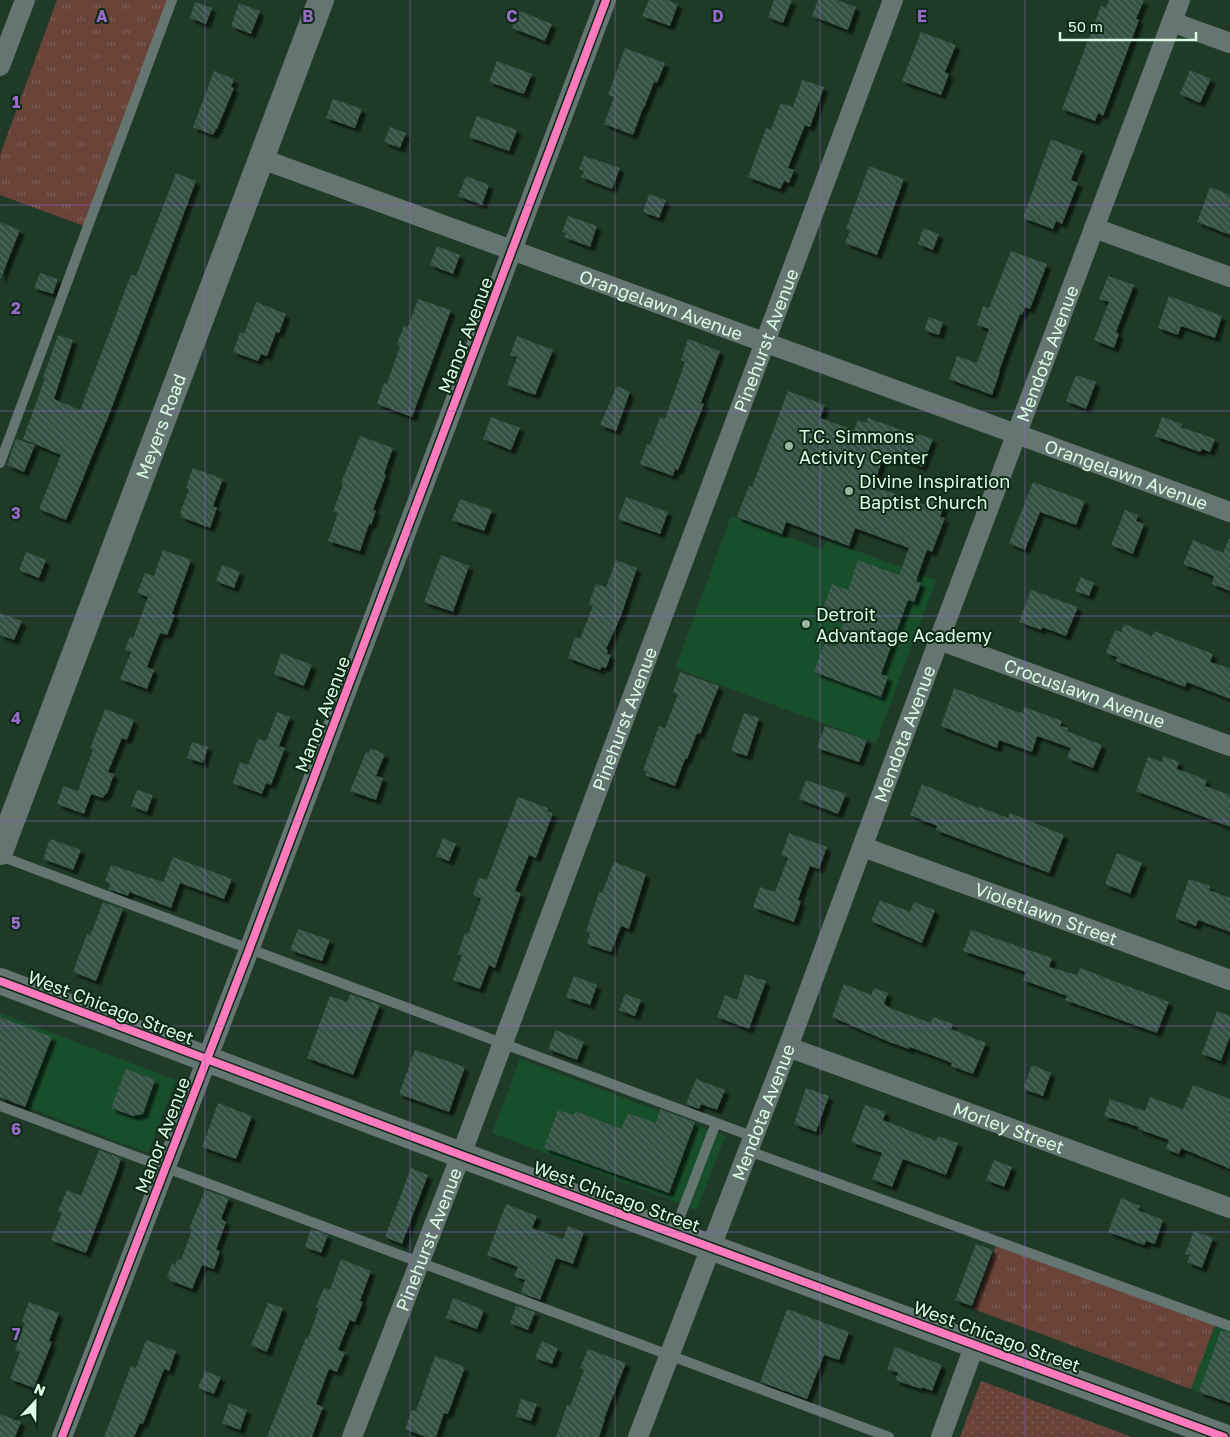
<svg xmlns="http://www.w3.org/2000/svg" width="1230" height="1437" font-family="'Golos Text',sans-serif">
<defs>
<pattern id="grass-tufts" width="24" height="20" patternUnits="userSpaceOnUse" patternTransform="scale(1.25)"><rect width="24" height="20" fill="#694238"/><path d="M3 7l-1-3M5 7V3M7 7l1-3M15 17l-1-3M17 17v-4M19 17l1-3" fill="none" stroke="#7e5e54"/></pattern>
<pattern id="park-dots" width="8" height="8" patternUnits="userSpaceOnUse" patternTransform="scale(1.25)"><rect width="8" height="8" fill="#694238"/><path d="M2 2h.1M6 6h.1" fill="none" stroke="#7e5e54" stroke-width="1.8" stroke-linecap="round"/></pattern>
<pattern id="building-back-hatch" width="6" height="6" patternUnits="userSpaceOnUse" patternTransform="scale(1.25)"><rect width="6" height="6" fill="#345144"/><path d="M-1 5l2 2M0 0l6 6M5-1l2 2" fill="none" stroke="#516b5f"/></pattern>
<filter id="shadow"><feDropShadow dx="4.5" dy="4.5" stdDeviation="1" flood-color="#0009"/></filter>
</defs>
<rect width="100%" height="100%" fill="#1f3b28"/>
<path fill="#184f2b" d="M731,516L823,550L827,540L936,580L876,743L675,668Z
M0,1013L176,1080L148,1153L0,1097Z
M520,1059L725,1136L697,1210L492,1133Z
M1215,1325L1230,1331V1404L1191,1389Z"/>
<path fill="url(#grass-tufts)" d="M57,0H168L84,226L0,195V155Z
M996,1246L1215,1325L1191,1389L973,1309Z"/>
<path fill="url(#park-dots)" d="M981,1381L1132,1437H960Z"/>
<path fill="url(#building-back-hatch)" filter="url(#shadow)" d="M649,0H667L678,4L670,26L642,16Z
M774,0H792L783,23L768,17Z
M818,0H837L856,7L848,30L812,16Z
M1109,0H1144L1136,19L1139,20L1103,116L1098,113L1095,121L1062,109L1101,6L1106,8Z
M195,2L212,8L206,24L190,18Z
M239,3L260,11L251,34L231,26Z
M519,11L552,24L545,41L512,28Z
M921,32L956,45L945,72L949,74L941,95L902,81Z
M625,48L665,63L657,83L654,82L644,108H643L633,135L604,124L614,97L608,95Z
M497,61L532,74L524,94L489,82Z
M1190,70L1211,79L1200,103L1180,94Z
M214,71L234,79L231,87L234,88L217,129H216L213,135L193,127Z
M802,80L824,87L810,127L805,125L788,168L794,170L789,183L784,181L780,189L748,177L766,128L771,130L781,103L793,107Z
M333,99L362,109L355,128L326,118Z
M477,116L517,130L509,151L469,137Z
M390,127L406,133L400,148L384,142Z
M1051,139L1082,151L1071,180L1078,183L1062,224L1056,221L1053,229L1023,218Z
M584,156L620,168L612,189L581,177L584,171L579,169Z
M869,166L904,179L877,255L845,243L850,231L846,229Z
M176,173L196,181L109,415L66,520L39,509L61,455L23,439L45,378H43L58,335L73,340L54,399L80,410L131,275L136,276Z
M466,176L489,185L482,205L458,196Z
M1210,187L1230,195V235L1197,222Z
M649,194L666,200L659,218L643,212Z
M568,216L597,226L590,247L564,237L566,233L562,232Z
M0,222L20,230L1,278H0Z
M923,228L939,234L933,250L918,244Z
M437,246L460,255L453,274L430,265Z
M1011,251L1047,264L1030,309L1025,307L1022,315L1020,314L999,371L1000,372L992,395L949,379L957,356L977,363L989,329L977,325L983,306L989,308Z
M40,273L58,279L53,294L34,288Z
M1108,276L1134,285L1116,332L1119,334L1114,348L1094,340L1109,302L1099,299Z
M1169,296L1222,316L1215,338L1181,326L1178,335L1158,328Z
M418,299L451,310L412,417L377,404L384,383L387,384L400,346L397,344L404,326L408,327Z
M256,302L286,314L279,333L276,332L267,356L261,354L258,361L233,352L240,332L244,334Z
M929,317L943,322L939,335L924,330Z
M517,336L553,350L535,395L507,385L517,357L510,355Z
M688,339L720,351L701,403L704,404L689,442L678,470L675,469L673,476L640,464L647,444L650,445L660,417L665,419L685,362L681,360Z
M1076,375L1096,382L1086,409L1066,401Z
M617,386L630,392L616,431L600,425Z
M788,391L825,405L820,418L854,430L858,420L866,423L868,418L918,436L919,434L933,439L922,467L897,457L896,461L884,456L873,486L925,505L928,497L945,503L940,517L945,518L932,552L927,550L916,581L921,583L914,602L908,600L881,674L888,677L881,697L814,672L825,643L835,647L846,616L823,608L832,584L848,590L858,560L899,575L909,548L855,528L849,546L786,522L782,534L737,517L749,486L752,487Z
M491,417L520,428L511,450L483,439Z
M1162,417L1182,424L1181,427L1215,439L1210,452L1202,449L1200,452L1155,436Z
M360,436L393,448L384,474L386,475L373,510L376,511L371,525L369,524L360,551L328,541L338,513L333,512L343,484L341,483Z
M16,439L35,445L24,472L7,465Z
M193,468L223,479L213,506L217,508L210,528L181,517L182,513H180L189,489L186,488Z
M1033,482L1085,501L1076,525L1040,512L1025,550L1009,543Z
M626,497L668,512L660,534L618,519Z
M460,499L492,510L484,531L452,520Z
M1125,510L1138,515L1136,521L1144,524L1133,554L1111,545Z
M1229,539H1230V591L1212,584L1214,576L1183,564L1193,540L1223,553Z
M163,550L191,560L172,614L175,615L167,635L160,633L147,667L154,670L147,689L120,679L131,652L125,650L130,636L133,638L148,597L137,593L145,573L154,576Z
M26,552L46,560L39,578L19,570Z
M441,555L469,566L453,612L424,602Z
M616,560L637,568L621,616L606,649L608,650L607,654L611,655L606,668L601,667L600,670L568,658L575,637L580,639L593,606L589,604L596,584L606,587Z
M222,565L240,572L234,588L216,581Z
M1081,577L1094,583L1089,596L1075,591Z
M1031,590L1078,607L1066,636L1042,627L1041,630L1019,622Z
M0,613L22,621L14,640L0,635Z
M1124,624L1152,636L1154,631L1213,654L1210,662L1230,668V699L1187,682L1185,687L1116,661L1117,657L1106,653L1115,630L1121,632Z
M281,653L312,665L304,686L274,674Z
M680,672L719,686L700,734L697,733L687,759H685L675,786L645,775L647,772L643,770L659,726L665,728L678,694L673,692Z
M954,688L1018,712L1023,713L1024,707L1062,721L1060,726L1068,728L1067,731L1102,745L1093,768L1067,758L1071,748L1037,736L1032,752L999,740L997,748L941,726Z
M105,709L134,720L127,740L122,738L108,772L114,774L107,794H105L103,798L91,794L84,814L57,804L63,786L78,791L93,749H90Z
M277,712L290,717L279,746L285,748L271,785L266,783L262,794L233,783L240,762L248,765L258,739L266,741Z
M744,713L759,718L747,756L731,751Z
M825,726L867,740L859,762L817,748Z
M192,742L208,747L203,763L187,758Z
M370,748L385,754L376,776L383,778L376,800L350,791L366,752L369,753Z
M1163,756L1179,762L1177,769L1207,780L1205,786L1230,795V827L1136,791L1148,757L1162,762Z
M806,780L846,794L838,814L799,799Z
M922,784L978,808L979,807L1008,818L1010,813L1064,835L1049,873L936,830L937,826L910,815Z
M137,790L153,795L147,812L131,806Z
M518,797L548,808L547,811L553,813L536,858L529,855L515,891L521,893L495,968L489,965L480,989L453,980L462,955L458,954L465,933L468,934L481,899L473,894L479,878L487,880Z
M789,833L827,847L819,869L810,866L798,900L801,901L794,922L753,907L760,887L775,892L788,858L781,855Z
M443,838L456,844L449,861L436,856Z
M50,839L81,850L73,870L43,859Z
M1117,853L1142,863L1130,894L1105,884Z
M173,857L232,879L224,899L180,883L171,908L129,892L128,896L108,889L110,883L105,881L111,865L163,882Z
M614,862L646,874L629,929L621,926L611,952L587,944L590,933L586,931L599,892L602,893Z
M1189,879L1210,886L1209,890L1230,898V932L1198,920L1196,926L1175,918Z
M880,900L910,912L914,902L935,910L922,943L871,921Z
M103,902L123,909L96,981L73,972L87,934L90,936Z
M298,929L330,940L322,961L290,950Z
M971,930L1052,958L1049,967L1077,975L1080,968L1169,1002L1157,1033L1065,1000L1067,996L1023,980L1026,972L963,951Z
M745,974L766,981L749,1029L717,1017L725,995L737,1000Z
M574,976L597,985L590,1005L566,997Z
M844,984L871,995L874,988L888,993L884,1004L890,1008L931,1023L933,1017L953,1024L951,1029L986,1043L973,1074L951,1066L952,1063L910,1047L909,1049L889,1042L832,1017Z
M350,994L380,1005L353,1075L307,1058L330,996L347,1002Z
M625,994L641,1000L635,1016L619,1010Z
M1217,1011L1230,1016V1036L1221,1061L1202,1054Z
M0,1017L52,1037L25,1107L0,1097Z
M556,1030L584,1042L577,1060L548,1049Z
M415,1050L465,1067L449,1112L399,1094Z
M1032,1065L1051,1073L1043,1096L1023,1089Z
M126,1069L155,1080L143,1114L133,1116L111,1108Z
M696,1079L725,1090L717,1110L701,1104L699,1109L686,1104Z
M1193,1085L1230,1099V1169L1181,1148L1179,1154L1166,1149L1169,1140L1138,1129L1139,1127L1104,1116L1110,1099L1145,1111L1150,1097L1183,1109Z
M806,1088L829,1096L816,1132L794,1124Z
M218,1103L252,1116L236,1159L202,1147Z
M865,1105L886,1112L883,1120L936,1141L938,1136L958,1143L946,1175L903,1159L892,1187L872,1179L882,1153L851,1142Z
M660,1109L695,1122L669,1193L544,1148L558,1110L574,1115L575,1111L621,1129L628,1113L656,1123Z
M99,1150L121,1158L117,1172L86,1253L51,1240L62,1213L58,1211L67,1190L81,1196Z
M994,1160L1012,1167L1004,1187L986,1180Z
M411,1168L428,1175L402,1244L385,1237Z
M205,1190L229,1198L221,1219L226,1222L216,1250L220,1251L214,1269L202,1265L192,1289L169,1280L170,1278L167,1277L172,1263L175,1265L177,1259L181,1260L192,1230L189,1229Z
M1121,1198L1140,1206L1138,1210L1163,1220L1155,1244L1146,1241L1144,1245L1108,1232Z
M506,1204L537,1216L532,1228L563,1239L568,1226L584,1232L573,1264L556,1258L540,1300L521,1293L525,1280L514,1276L518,1267L487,1255Z
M311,1229L328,1235L321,1253L305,1247Z
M1194,1231L1213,1238L1202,1268L1187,1262L1190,1255L1185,1254Z
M976,1244L993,1250L972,1306L955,1300Z
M341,1259L371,1271L360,1301L363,1302L355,1322L350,1320L338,1350L345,1352L337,1372L329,1369L316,1404L323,1407L312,1437H267L306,1337L308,1338L319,1308L316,1307L324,1287L330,1290Z
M453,1298L484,1310L477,1329L446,1318Z
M29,1302L59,1313L49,1341L52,1342L34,1388L10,1379L20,1352L15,1350L25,1323L22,1321Z
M268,1303L283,1308L267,1352L251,1345Z
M516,1306L535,1312L528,1330L510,1323Z
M787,1309L849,1332L839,1360L824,1355L807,1399L760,1382Z
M1221,1330L1230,1333V1403L1199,1392Z
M146,1340L176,1351L169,1371L164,1369L143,1424L140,1423L134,1437H104L131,1366L136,1368Z
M542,1341L558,1348L552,1364L535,1358Z
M895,1347L942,1365L932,1391L922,1387L921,1389L895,1380L898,1373L887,1369Z
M588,1349L626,1363L604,1419H605L599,1437H556L567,1405L570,1406L584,1370L580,1368Z
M435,1356L465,1367L448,1414L444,1413L436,1437H426L405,1429L412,1410L416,1411Z
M205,1371L221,1377L214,1394L198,1388Z
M521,1399L537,1404L531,1421L516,1416Z
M229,1403L247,1410L240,1430L222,1423Z
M0,1414L21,1422L15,1437H0Z"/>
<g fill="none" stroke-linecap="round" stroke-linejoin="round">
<path stroke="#647572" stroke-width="10" d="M0,463L172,0
M0,856L754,1137
M0,1106L889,1437
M749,1151L1230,1326
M674,1232L716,1123"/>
<g stroke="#647572" stroke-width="20">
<path d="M1172,22L1230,43"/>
<path d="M0,66L25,0"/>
<path id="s1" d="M262,159L1230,512"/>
<path d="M1094,228L1230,277"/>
<path id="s2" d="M939,640L1230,746"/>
<path id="s3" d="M863,847L1230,980"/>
<path id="s4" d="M788,1047L1230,1208"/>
<path d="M62,1437L249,950L606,0"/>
<path id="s5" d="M352,1437L461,1155L893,0"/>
<path id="s6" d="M638,1437L788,1047L939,640L1180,0"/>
<path d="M941,1437L975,1344"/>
</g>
<g stroke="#647572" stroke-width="26">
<path id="s7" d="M0,852L321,0"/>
<path d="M0,981L461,1155L1224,1437"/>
</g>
<g stroke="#0d2916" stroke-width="11">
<path id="cycleway" d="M0,981L461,1155L1224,1437
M62,1437L249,950L606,0"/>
</g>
<use href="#cycleway" stroke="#fd7abc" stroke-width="8"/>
</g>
<path fill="none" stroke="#986aca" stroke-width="1" stroke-opacity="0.55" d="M205,0V1437M410,0V1437M615,0V1437M820,0V1437M1025,0V1437M0,205H1230M0,411H1230M0,616H1230M0,821H1230M0,1026H1230M0,1232H1230"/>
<g fill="#99b8a1" stroke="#0d2916" stroke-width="2">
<circle cx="789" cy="446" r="5"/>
<circle cx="849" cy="491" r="5"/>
<circle cx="806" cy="624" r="5"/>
</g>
<g text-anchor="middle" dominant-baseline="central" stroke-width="4" stroke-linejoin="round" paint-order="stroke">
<g font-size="18" fill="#dafce2" stroke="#0d2916">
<text stroke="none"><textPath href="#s1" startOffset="425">Orangelawn Avenue</textPath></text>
<text transform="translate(465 335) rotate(-69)">Manor Avenue</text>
<text stroke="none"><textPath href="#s5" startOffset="1172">Pinehurst Avenue</textPath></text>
<text stroke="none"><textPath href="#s6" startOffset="1158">Mendota Avenue</textPath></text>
<text stroke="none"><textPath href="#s7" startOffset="455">Meyers Road</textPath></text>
<text stroke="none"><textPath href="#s1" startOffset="920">Orangelawn Avenue</textPath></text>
<text stroke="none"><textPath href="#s2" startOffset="155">Crocuslawn Avenue</textPath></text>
<text transform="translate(322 714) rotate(-69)">Manor Avenue</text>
<text stroke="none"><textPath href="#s5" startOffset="768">Pinehurst Avenue</textPath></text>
<text stroke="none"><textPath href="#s6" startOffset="752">Mendota Avenue</textPath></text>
<text stroke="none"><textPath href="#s3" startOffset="195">Violetlawn Street</textPath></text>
<text transform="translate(111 1007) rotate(21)">West Chicago Street</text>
<text stroke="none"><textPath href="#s6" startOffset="348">Mendota Avenue</textPath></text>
<text stroke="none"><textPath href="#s4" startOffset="235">Morley Street</textPath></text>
<text transform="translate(162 1135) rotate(-69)">Manor Avenue</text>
<text transform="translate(617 1196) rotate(20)">West Chicago Street</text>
<text stroke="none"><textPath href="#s5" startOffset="212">Pinehurst Avenue</textPath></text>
<text transform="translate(997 1336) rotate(20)">West Chicago Street</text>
</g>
<g font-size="18" fill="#dafce2" stroke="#0d2916" text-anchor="start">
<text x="799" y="436">T.C. Simmons<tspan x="799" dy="21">Activity Center</tspan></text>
<text x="859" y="481">Divine Inspiration<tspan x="859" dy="21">Baptist Church</tspan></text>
<text x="816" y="614">Detroit<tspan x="816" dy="21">Advantage Academy</tspan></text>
</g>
</g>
<g font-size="16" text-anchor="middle" font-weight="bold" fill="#986aca" stroke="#0d2916" stroke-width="4" stroke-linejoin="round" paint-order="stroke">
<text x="102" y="22">A</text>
<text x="308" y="22">B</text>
<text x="512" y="22">C</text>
<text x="718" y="22">D</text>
<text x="922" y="22">E</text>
<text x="16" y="108">1</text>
<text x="16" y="314">2</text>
<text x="16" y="519">3</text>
<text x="16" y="724">4</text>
<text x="16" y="929">5</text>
<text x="16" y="1135">6</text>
<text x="16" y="1340">7</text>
</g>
<g transform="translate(35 1402) rotate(22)" stroke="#0d2916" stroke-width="4" paint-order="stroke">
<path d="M0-4L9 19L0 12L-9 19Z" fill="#dafce2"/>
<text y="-8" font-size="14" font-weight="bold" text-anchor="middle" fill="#dafce2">N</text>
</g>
<path d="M1060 32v8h136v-8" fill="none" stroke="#dafce2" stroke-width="2.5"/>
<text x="1068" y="32" font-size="15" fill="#dafce2" stroke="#0d2916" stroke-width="4" paint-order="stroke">50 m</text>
</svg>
